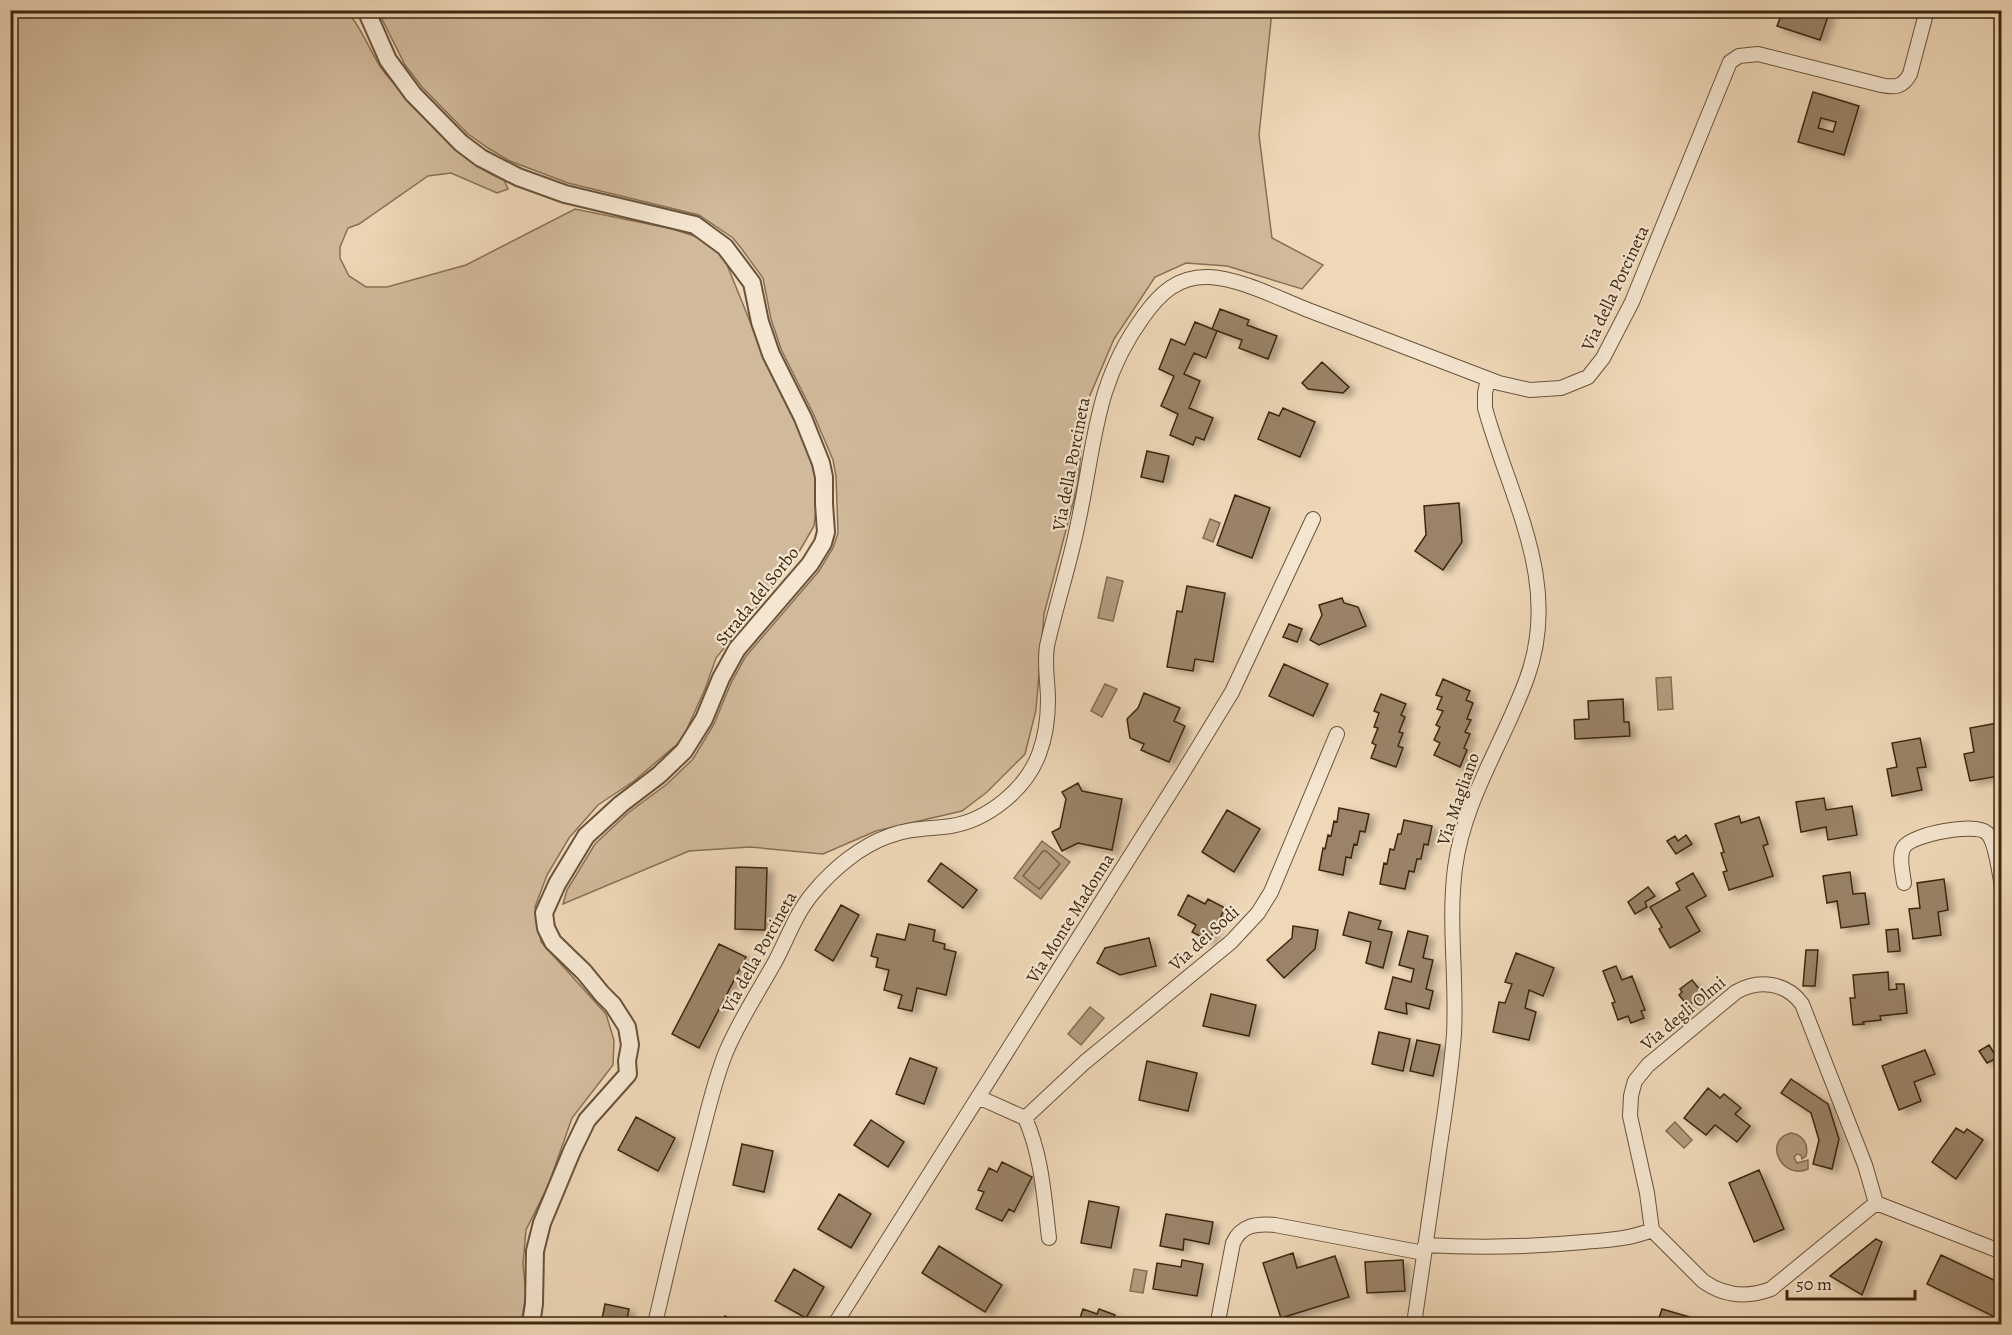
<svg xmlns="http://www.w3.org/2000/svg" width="2012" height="1335" font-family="Alegreya,serif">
<defs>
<filter id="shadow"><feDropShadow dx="6" dy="3.5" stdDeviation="3" flood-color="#0004"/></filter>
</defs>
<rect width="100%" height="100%" fill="#efd8b8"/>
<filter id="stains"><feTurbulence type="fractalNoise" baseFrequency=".00333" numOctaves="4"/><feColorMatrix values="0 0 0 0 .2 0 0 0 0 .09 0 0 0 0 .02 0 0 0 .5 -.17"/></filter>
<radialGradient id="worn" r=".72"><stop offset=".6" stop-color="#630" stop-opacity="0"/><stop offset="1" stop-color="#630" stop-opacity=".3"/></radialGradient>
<path fill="#d1ba9b" stroke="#887056" stroke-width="1.5" d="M10,11H347C361,27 368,47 380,66C386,76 396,85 404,94C430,123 466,166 504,180L508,189L497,193L451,173L428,176L359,224L348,228L340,247V258L349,276L366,287H387L466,265L575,209L673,229L706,240L725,260L766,361L793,408L810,456L818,491L814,526L796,557L716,658L705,689L682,740L634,781L598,805L569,838L547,875L535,907L541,942L606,1014L614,1040L613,1065L572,1118L548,1186L526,1230L523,1264L526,1294L521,1324H11Z
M378,11H1272L1259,135L1272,238L1323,265L1302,289L1227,266L1186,263L1155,277L1114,339L1085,407L1078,484L1044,614L1036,710L1025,754L987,792L962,811L876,831L823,854L750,847L689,851L563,904L567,890L595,844L628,813L667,784L693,759L714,724L731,683L746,656L819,571L833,548L838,533L836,476L833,460L813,413L781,349L771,319L763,278L741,248L733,238L699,215L568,183L510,161L488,148L468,134L422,87L405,65Z"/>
<path fill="#b39c7f" stroke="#846d53" stroke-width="1.5" d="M1210,519L1220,523L1213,542L1203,538Z
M1107,577L1123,581L1113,621L1098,618Z
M1671,677L1673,709L1658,710L1656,678Z
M1105,684L1117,689L1102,717L1091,711Z
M1042,841L1070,862L1041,899L1014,878Z
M1090,1007L1104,1018L1081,1045L1068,1034Z
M1675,1122L1692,1140L1684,1148L1666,1131Z
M1791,1133C1803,1135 1809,1144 1806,1156L1802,1159L1801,1155L1797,1154L1794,1157L1797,1163L1808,1160V1169C1782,1181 1762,1140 1791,1133Z
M1134,1269L1147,1271L1143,1293L1130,1291Z"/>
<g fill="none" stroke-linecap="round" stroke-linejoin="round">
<path stroke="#786248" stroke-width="1.5" d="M1043,851H1046L1060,864L1039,889L1023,876Z"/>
</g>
<path fill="#9a8367" stroke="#3e2710" stroke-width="1.5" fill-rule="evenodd" filter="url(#shadow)" d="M1783,10H1830L1820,40L1777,26Z
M1813,92L1859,106L1844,155L1798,142ZM1821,118L1836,122L1833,132L1818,128Z
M1220,309L1249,320L1247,325L1277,336L1268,359L1239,348L1242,340L1212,329Z
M1195,322L1217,331L1206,358L1194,353L1184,374L1200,381L1189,408L1213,418L1204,440L1196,437L1193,445L1170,435L1178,414L1161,406L1174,376L1159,369L1171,339L1185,345Z
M1322,362L1349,387L1343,393L1308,389L1302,383Z
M1283,408L1315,422L1300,457L1258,439L1269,412L1279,416Z
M1147,451L1169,456L1163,482L1141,477Z
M1235,495L1270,508L1252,558L1217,545Z
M1459,503L1462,542L1443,570L1415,551L1426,535L1424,506Z
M1187,586L1225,593L1213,662L1195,659L1193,671L1167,667L1177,611L1182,612Z
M1342,598L1344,603L1358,607L1366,626L1319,645L1310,640L1322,615L1319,605Z
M1289,624L1302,629L1297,642L1283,637Z
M1284,664L1328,684L1313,716L1269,696Z
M1443,679L1470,691L1466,700L1473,703L1467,719L1471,720L1465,732L1470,734L1464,748L1467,750L1460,767L1434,755L1440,743L1434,740L1440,727L1436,725L1443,711L1437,709L1442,697L1436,695Z
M1144,693L1180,708L1174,721L1185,726L1169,762L1141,750L1144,744L1130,738L1127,719L1138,708Z
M1381,694L1406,704L1401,715L1405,717L1399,732L1403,733L1398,746L1403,748L1396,767L1371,758L1376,745L1372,743L1378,728L1374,727L1379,713L1374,711Z
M1623,699L1624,722H1629L1630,736L1575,739L1574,720L1589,719L1588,701Z
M1998,723L2002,752L1995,753L1999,776L1970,781L1964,754L1974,752L1970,728Z
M1920,738L1926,767L1917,768L1922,790L1892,796L1887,769L1897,767L1892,743Z
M1078,783L1082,791L1122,799L1112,850L1078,843L1062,851L1052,832L1060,828L1066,799L1062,792Z
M1824,798L1826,810L1852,806L1857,835L1828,840L1826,827L1801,832L1796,802Z
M1339,808L1369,814L1365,832L1360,831L1357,845L1354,844L1351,858L1346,857L1343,875L1319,870L1323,848L1325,849L1328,835L1331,836L1334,821L1337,822Z
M1227,810L1260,829L1234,872L1202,852Z
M1739,816L1741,823L1759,817L1768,844L1763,846L1773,876L1729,890L1723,872L1727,871L1721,853L1724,852L1715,824Z
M1404,820L1432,826L1428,845L1424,844L1421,859H1417L1414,872L1409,871L1405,889L1380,884L1384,863L1387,864L1390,849L1394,850L1398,834H1401Z
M1686,835L1692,844L1676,854L1667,841L1675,836L1678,841Z
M941,863L977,890L963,908L928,881Z
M736,867L767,868L765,930L735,929Z
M1850,872L1853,894L1865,893L1869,924L1841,928L1837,901L1827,903L1823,876Z
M1693,873L1706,896L1686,907L1700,931L1670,948L1659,929L1662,927L1650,907L1680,890L1676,883Z
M1944,879L1948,910L1938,912L1941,935L1913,939L1909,909L1920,908L1917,883Z
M1648,887L1655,896L1645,902L1647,907L1635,914L1628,902Z
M1188,895L1205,904L1208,899L1225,908L1209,941L1192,932L1196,925L1178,915Z
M841,905L859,915L833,961L815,950Z
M1349,912L1381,921L1378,929L1392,932L1383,968L1366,963L1371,942L1343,935Z
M909,924L935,930L933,941L945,944L944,949L956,952L946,995L917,988L912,1011L898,1008L902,995L884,990L889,970L876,967L878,958L871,956L877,934L905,940Z
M1293,926L1318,930L1315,949L1284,978L1267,960L1292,938Z
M1898,929L1900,951L1888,952L1886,930Z
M1408,931L1428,936L1423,958L1433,960L1426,989L1433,991L1429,1009L1406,1003L1407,1014L1385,1009L1393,977L1411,982L1414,969L1399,965Z
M1149,938L1156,966L1120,975L1097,963L1105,948Z
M719,944L746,957L699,1048L672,1034Z
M1806,950H1818L1815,986H1803Z
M1516,953L1554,968L1543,996L1529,990L1525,1008L1536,1012L1529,1040L1493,1032L1499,1002L1505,1003L1512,984L1505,982Z
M1616,966L1622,980L1632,976L1645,1010L1641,1011L1644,1018L1631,1023L1628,1016L1618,1020L1612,1003L1615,1002L1603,971Z
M1888,972L1889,990L1897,989L1896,984H1904L1907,1013L1880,1016L1881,1020L1863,1022L1864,1024L1853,1025L1850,998H1855L1853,975Z
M1692,980L1703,994L1688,1006L1679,995L1682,992L1680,989Z
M1996,982H2002V998H1996Z
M1211,994L1256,1005L1249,1036L1203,1026Z
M1379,1032L1410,1039L1403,1071L1372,1064Z
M1417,1040L1440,1045L1433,1076L1410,1071Z
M1989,1045L1997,1058L1987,1063L1979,1051Z
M1925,1050L1935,1074L1914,1082L1921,1101L1899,1110L1882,1066Z
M910,1058L937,1068L924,1104L896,1094Z
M1147,1061L1197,1073L1188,1111L1139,1100Z
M1791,1079L1828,1104L1839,1139L1832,1169L1813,1164L1819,1140L1811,1113L1781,1093Z
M1708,1088L1720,1098L1724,1094L1741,1108L1735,1114L1750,1126L1737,1142L1715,1125L1706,1135L1684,1118Z
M636,1117L675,1138L658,1171L618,1150Z
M871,1120L904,1142L888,1167L854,1145Z
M1956,1128L1964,1133L1967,1129L1983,1140L1956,1179L1932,1162Z
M742,1144L773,1151L764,1192L733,1185Z
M1002,1162L1032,1177L1014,1212L1009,1209L1002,1221L976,1209L984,1192L978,1190L989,1168L997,1172Z
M1759,1170L1784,1229L1754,1242L1729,1183Z
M839,1194L871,1214L851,1248L818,1229Z
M1089,1201L1119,1207L1111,1248L1081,1243Z
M1166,1214L1213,1222L1209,1244L1184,1239L1183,1250L1160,1246Z
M1876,1239L1882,1242L1862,1295L1830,1276Z
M939,1246L1002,1285L985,1312L922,1273Z
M1293,1253L1297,1268L1335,1256L1349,1297L1281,1318L1263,1263Z
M1941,1255L2002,1284L2001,1320L1927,1284Z
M1182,1260L1203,1264L1197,1296L1153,1289L1157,1263L1181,1267Z
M1403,1260L1405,1291L1367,1293L1365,1262Z
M794,1269L824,1287L806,1318L775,1301Z
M605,1304L629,1309L626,1324H601Z
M1083,1309L1097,1314L1099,1309L1115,1315L1112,1324H1078Z
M1662,1309L1710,1323V1324H1657Z
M725,1316L740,1324H720Z
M1126,1318L1146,1324H1124Z"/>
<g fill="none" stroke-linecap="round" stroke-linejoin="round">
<g stroke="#6a533a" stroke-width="16">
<path id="minor" d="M1904,883C1903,873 1898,856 1904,847C1913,834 1976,822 1987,833C1996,841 1999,873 2002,886
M978,1097L1025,1118C1042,1156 1044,1197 1049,1238
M1025,1118L1085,1062L1231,942L1258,913L1271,892L1337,734
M1652,1230L1647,1193L1630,1116L1631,1096L1633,1088L1635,1081L1648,1065L1736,992C1758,979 1786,982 1802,1004L1865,1165L1876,1203
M1425,1245C1478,1248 1531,1247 1584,1242C1607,1240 1630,1239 1652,1230L1703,1281C1724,1296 1747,1298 1771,1289L1876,1203L2002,1252
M1219,1316L1233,1243C1241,1225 1257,1223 1275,1225L1424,1253
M655,1324C668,1267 682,1209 697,1152C706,1119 713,1084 726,1052C740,1019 759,991 776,960C788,937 796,913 813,893C832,870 860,846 889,836C909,828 930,829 951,826C988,820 1026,789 1039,754C1045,738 1048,718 1048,700C1048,682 1044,665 1047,646C1056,605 1070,564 1078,523C1095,446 1094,384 1143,317C1160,293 1178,276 1209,277C1239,278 1280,299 1308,310C1372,334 1436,359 1499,383L1530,390L1561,388L1588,377L1603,358L1632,302L1730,62L1739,56L1758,54L1881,85C1895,88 1903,87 1910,74L1927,10
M835,1324L1182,774L1232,692L1313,519
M1414,1324C1422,1267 1431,1209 1439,1151C1445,1112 1451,1073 1454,1034C1457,979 1448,922 1455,868C1464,799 1504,742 1527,678C1562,582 1510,499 1485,408V393L1488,379"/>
</g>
<g stroke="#6a533a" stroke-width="20">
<path id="tertiary" d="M366,10L388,60L413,94L461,143L481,158L518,177L565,194L695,225L725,247L752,283L760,322L771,354L803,418L821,463L824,477V504L826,532L823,543L810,564L737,649L721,678L704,719L684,751L659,775L621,804L586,836L557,884L544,913L546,928L553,942L584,972L602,994L613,1005L627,1027L630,1045L627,1061L628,1074L587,1120L572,1151L542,1223L535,1251L534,1304L531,1324"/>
</g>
<use href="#minor" stroke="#f5e6d1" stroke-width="14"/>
<use href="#tertiary" stroke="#f5e6d1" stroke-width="16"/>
</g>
<g text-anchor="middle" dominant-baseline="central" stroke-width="4.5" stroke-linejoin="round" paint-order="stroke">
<g font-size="18" fill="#3e2710" stroke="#f5e6d1">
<text transform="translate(1615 288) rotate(-65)">Via della Porcineta</text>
<text transform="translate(1071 464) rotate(-79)">Via della Porcineta</text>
<text transform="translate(757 596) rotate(-51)">Strada del Sorbo</text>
<text transform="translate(1458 799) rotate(-71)">Via Magliano</text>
<text transform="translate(1070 918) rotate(-58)">Via Monte Madonna</text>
<text transform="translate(1204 938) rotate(-42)">Via dei Sodi</text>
<text transform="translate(759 952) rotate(-61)">Via della Porcineta</text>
<text transform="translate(1683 1013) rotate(-40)">Via degli Olmi</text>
</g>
</g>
<rect width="2012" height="1335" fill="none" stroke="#efd8b8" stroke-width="36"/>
<rect x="12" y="12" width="1988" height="1311" fill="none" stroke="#3e2710" stroke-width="3"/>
<rect x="18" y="18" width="1976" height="1299" fill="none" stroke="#3e2710" stroke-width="1.5"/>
<path d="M1787 1290v9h128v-9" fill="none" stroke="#3e2710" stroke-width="3"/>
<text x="1796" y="1290" font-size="18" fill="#3e2710" stroke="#f5e6d1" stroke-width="4.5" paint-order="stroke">50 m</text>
<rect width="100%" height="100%" filter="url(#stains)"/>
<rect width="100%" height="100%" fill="url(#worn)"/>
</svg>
